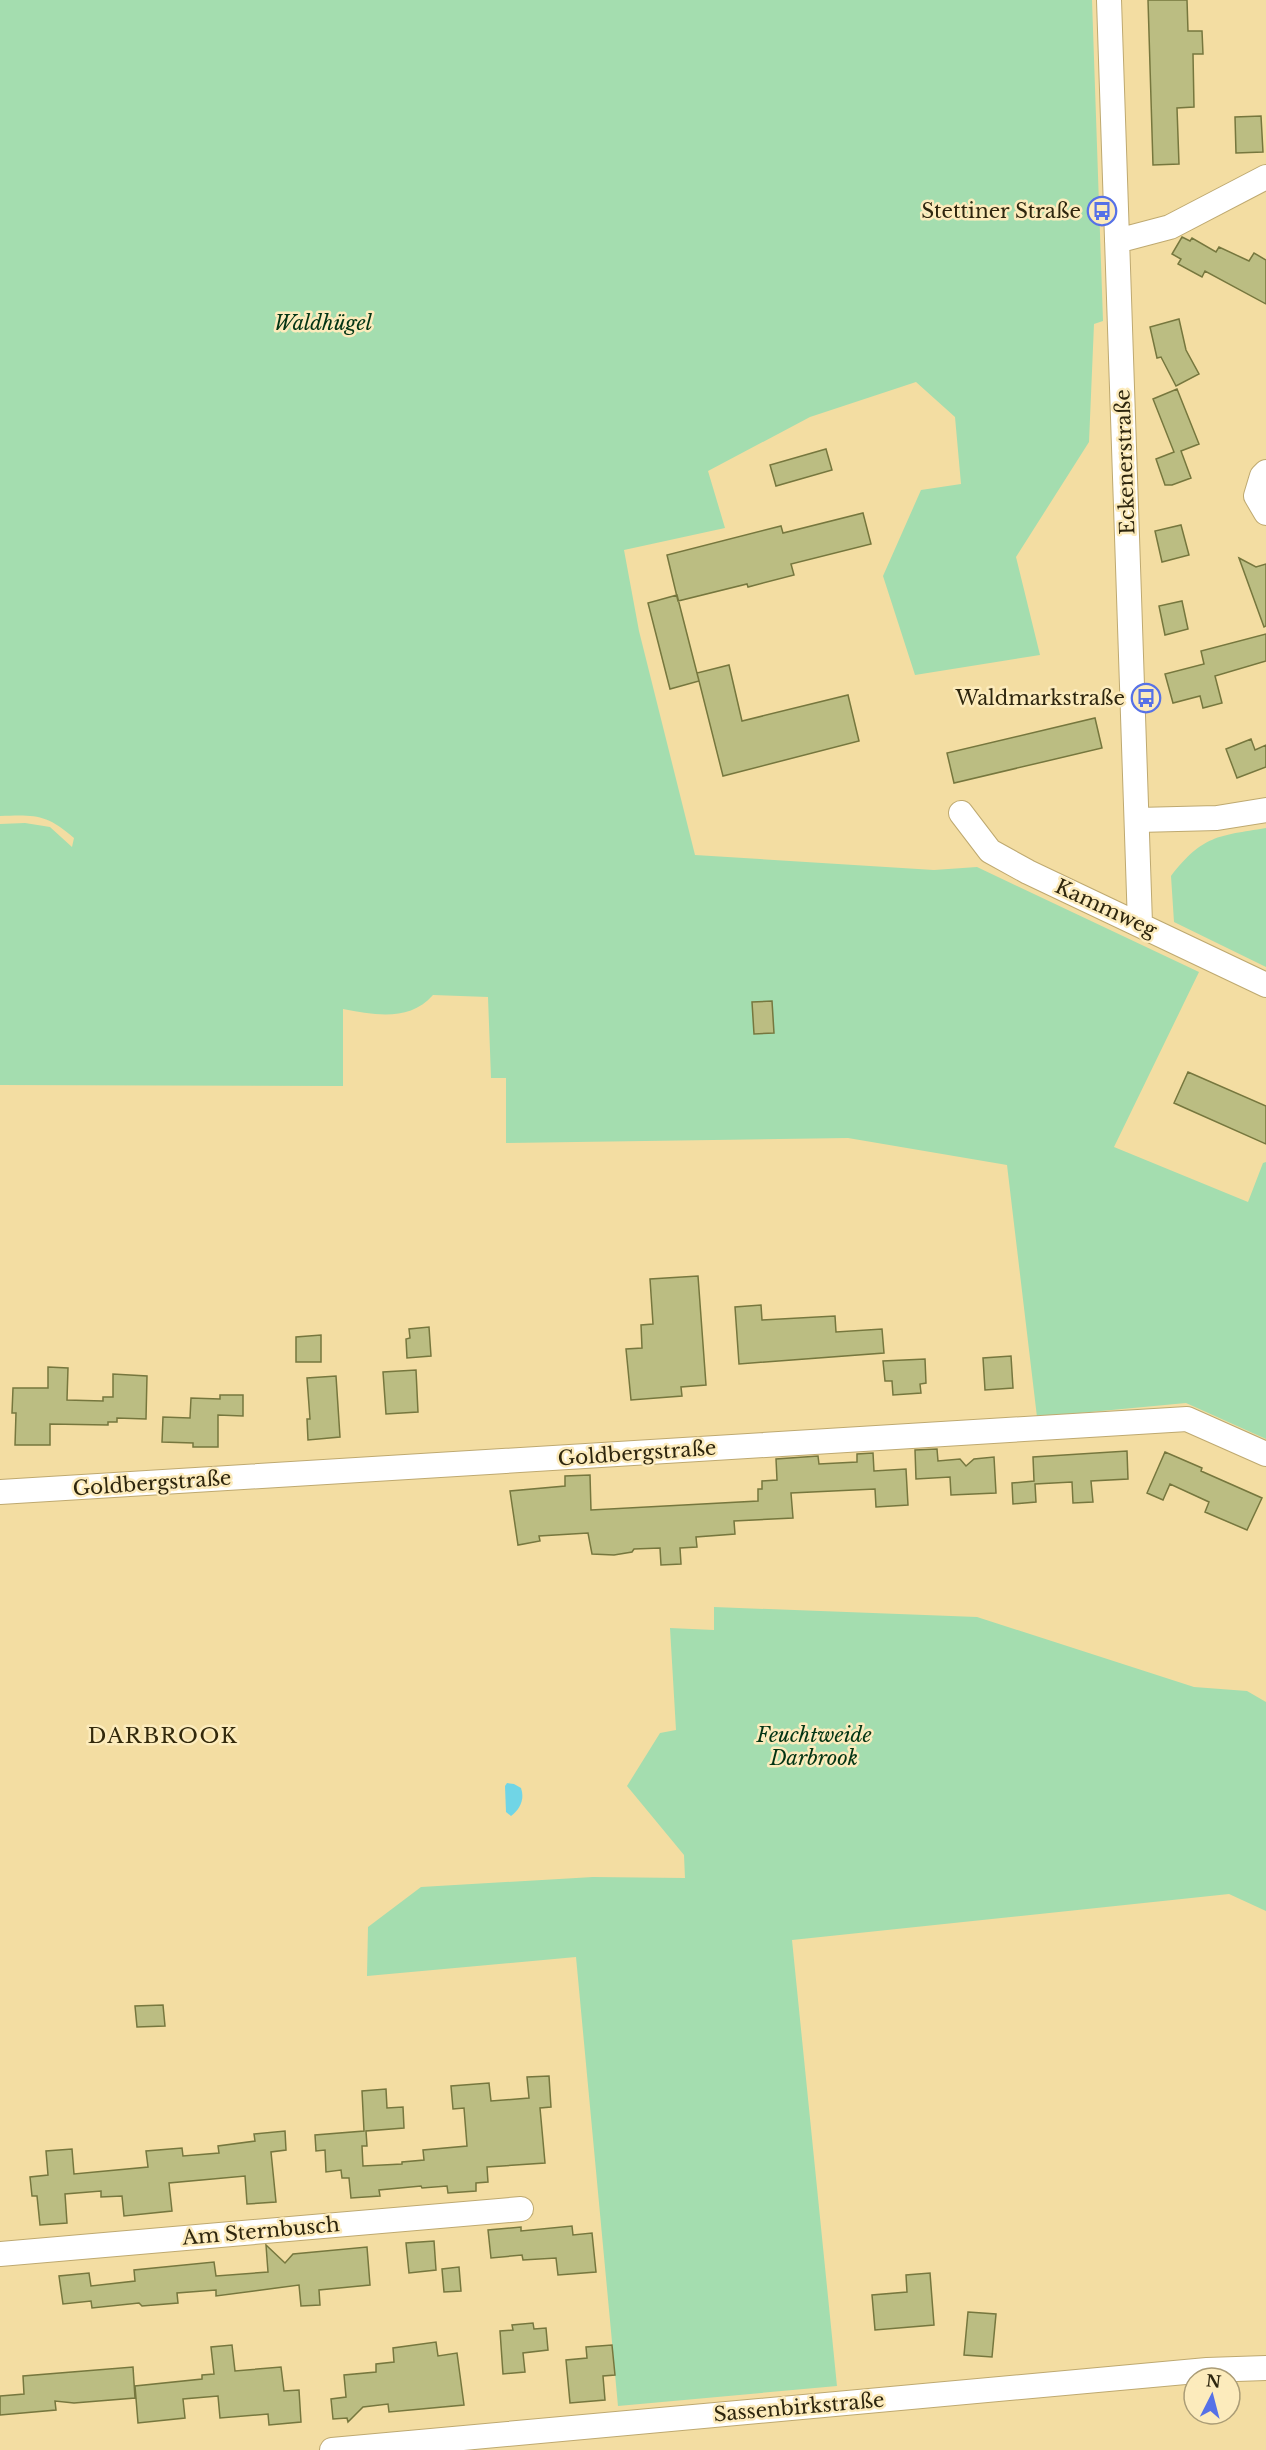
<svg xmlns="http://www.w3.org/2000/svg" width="1266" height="2450" font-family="'Libre Baskerville',serif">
<rect width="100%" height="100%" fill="#f3dda2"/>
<path fill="#a4ddaf" d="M0,0H1092L1103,321L1094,324L1089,442L1016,557L1040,655L915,675L883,576L921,490L961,484L955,417L916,382L810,417L708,471L725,528L624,550L639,631L695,855L934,870L977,867L1199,972L1114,1147L1248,1202L1263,1163L1266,1162V1439L1186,1403L1037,1417L1007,1165L848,1138L506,1143V1078H491L488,997L433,995C409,1022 375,1015 343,1009V1086L0,1085V824L25,823L50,827L72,847L74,838C46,814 36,815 0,816Z
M1266,828V967L1174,922L1171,876C1203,835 1218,836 1266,828Z
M714,1607L977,1617L1194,1687L1247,1691L1266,1702V1911L1229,1894L792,1940L837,2386L618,2406L576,1957L367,1976L368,1927L421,1887L593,1877L685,1878L684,1855L627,1786L660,1733L676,1730L670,1628L714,1630Z"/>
<path fill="#70d5e6" d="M507,1783L514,1784L521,1788C525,1799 520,1809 511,1816L506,1812L505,1786Z"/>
<path fill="#bbbd82" stroke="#76773e" stroke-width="1.5" d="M1148,0H1187L1188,31H1202L1203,54H1193L1194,107L1177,108L1179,164L1153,165Z
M1261,116L1263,152L1236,153L1235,117Z
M1182,237L1190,241L1192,238L1216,252L1219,247L1249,261L1254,253L1266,260V304L1205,271L1202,277L1178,264L1181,259L1172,254Z
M1179,319L1186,350L1199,374L1176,386L1161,357L1157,358L1150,327Z
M1177,389L1199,444L1181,451L1191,478L1172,485H1165L1156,459L1174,452L1153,399Z
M826,449L832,470L776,486L770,465Z
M863,513L871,544L791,564L794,575L748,587L747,584L678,601L667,555L781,526L783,533Z
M1181,525L1189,555L1162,562L1155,531Z
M1239,558L1256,567L1266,564V626L1264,627Z
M677,595L699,681L670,689L648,603Z
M1182,601L1188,629L1165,635L1159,606Z
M1266,634V661L1215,676L1222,703L1203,708L1200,696L1173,703L1165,674L1204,664L1201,651Z
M729,665L742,721L848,695L859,741L723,776L697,673Z
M1095,718L1102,748L954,783L947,753Z
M1251,739L1255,750L1266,745V767L1237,778L1226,749Z
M772,1001L774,1033L754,1034L752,1002Z
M1188,1072L1266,1106V1144L1174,1103Z
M698,1276L706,1385L681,1387L682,1396L631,1400L626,1349L642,1348L641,1325L653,1324L650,1279Z
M761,1305L762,1320L835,1316L836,1332L882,1329L884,1353L739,1364L735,1307Z
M429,1327L431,1356L407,1358L406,1339L410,1338L409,1329Z
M321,1335V1362H296V1337Z
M1011,1356L1013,1388L985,1390L983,1358Z
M925,1359L926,1383L920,1384L921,1393L893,1395L892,1381H885L883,1361Z
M48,1367L68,1368L67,1400L103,1401V1397H113V1374L147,1376L146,1419L117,1418V1422H108V1425L50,1424V1445H15L16,1413H12L13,1388H48Z
M416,1370L418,1412L386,1414L383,1372Z
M336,1376L340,1437L308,1440L307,1419H310L307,1378Z
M220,1395H243V1416L218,1415V1447H193V1443L162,1442L163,1417L190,1418L191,1398L220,1399Z
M937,1449L938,1461L960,1459L966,1466L974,1459L994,1457L996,1493L951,1495L950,1477L916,1479L915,1450Z
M1127,1451L1128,1479L1091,1481L1093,1502L1073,1503L1072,1482L1035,1484L1036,1502L1013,1504L1012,1483L1034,1481L1033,1457Z
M1165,1452L1202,1468L1201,1471L1262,1498L1247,1530L1205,1512L1209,1502L1170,1484L1163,1500L1147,1493Z
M873,1453L874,1471L906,1469L908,1505L876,1507L875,1489L791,1493L793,1518L734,1521L735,1534L696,1537L697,1547L680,1548L681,1564L661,1565L660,1548L634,1549L632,1552L614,1555L592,1554L588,1533L539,1536L540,1541L518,1545L510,1491L565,1486V1476L590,1475L591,1510L758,1501V1489H762V1481L777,1480L776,1459L818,1456L819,1464L857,1462V1454Z
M163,2005L165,2026L137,2027L135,2006Z
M549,2076L551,2107L540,2108L545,2163L487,2167L488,2182L476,2183V2191L448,2193L447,2186L422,2188L421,2186L379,2190L380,2196L351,2198L349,2178H342L341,2170L326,2172L325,2150L316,2151L315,2135L364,2131L362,2091L386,2089L387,2108L403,2107L404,2128L366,2131L367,2146H362L363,2166L402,2164V2162L424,2160L423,2150L467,2146L464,2108L453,2109L451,2086L489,2083L491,2101L529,2098L527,2077Z
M285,2131L286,2150L271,2152L276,2202L247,2204L245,2176L169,2183L172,2211L124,2216L122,2196L101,2197V2191L65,2194L67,2223L40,2225L37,2196H32L30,2177L48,2175L46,2151L72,2149L74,2174L148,2167L146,2151L182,2148L183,2156L219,2153L218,2146L255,2141L254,2134Z
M572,2226L573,2235L592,2233L596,2272L558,2275L556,2258L523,2260L522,2255L491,2258L488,2230L521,2227V2231Z
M434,2241L436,2270L409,2273L406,2243Z
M266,2245L285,2263L293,2254L367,2247L370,2285L319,2290L320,2305L301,2306L299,2285L216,2296V2290L177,2293L178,2303L142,2306L139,2303L92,2308L91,2301L63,2304L59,2276L89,2273L91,2286L135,2281L134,2270L214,2262L216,2276L268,2272Z
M459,2267L461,2291L444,2292L442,2269Z
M930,2273L934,2325L875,2330L872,2295L907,2292L906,2275Z
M968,2312L996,2314L992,2357L964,2355Z
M533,2323L534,2329L546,2328L548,2350L523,2353L525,2372L503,2374L500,2331L513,2330L512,2325Z
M436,2342L438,2356L457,2353L464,2405L389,2412L388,2404L363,2407L348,2422L347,2418L333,2419L331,2399L346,2397L344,2375L376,2372V2364L394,2362L393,2348Z
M232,2345L235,2371L281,2367L284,2391L299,2390L301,2422L269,2425L268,2414L220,2418L218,2396L183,2399L185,2418L138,2423L135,2386L202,2379V2375L214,2374L211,2347Z
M612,2345L615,2375L603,2376L605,2400L570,2403L566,2360L587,2358L586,2347Z
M133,2367L135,2398L74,2403L55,2401L56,2410L0,2415V2396L24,2394L23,2376Z"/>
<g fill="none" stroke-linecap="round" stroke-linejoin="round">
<g stroke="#bea970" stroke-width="26">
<path id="minor" d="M1109,0L1140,924
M1117,241L1170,227L1266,177
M1266,472L1262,476L1256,496L1266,513
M961,813L990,851L1028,872L1266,985
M1138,820L1217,818L1266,810
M0,1492L1187,1419L1266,1454
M0,2254L521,2209
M332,2450L1207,2370L1266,2368"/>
</g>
<use href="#minor" stroke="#fff" stroke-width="24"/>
</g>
<defs>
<g id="bus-ring" transform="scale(1.5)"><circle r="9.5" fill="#fcebbc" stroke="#5671e7" stroke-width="1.5"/><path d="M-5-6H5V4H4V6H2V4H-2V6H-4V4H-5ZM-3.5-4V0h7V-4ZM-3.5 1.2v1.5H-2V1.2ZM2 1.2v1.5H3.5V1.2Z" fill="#5671e7"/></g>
</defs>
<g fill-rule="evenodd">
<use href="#bus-ring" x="1102" y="211"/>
<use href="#bus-ring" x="1146" y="698"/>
</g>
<g text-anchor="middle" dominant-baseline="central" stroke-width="5" stroke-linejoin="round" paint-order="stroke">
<g font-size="20" fill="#2e260e" stroke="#fcebbc" text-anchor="end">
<text x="1081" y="211">Stettiner Straße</text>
<text x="1125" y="698">Waldmarkstraße</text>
</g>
<g font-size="20" font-style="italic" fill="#023414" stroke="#fcebbc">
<text x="323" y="323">Waldhügel</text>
<text x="814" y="1735">Feuchtweide<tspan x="814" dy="23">Darbrook</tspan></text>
</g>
<g font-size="20" fill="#2e260e" stroke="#fcebbc">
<text transform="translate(1125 462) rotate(-92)">Eckenerstraße</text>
<text transform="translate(1106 908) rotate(25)">Kammweg</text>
<text transform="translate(637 1453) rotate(-4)">Goldbergstraße</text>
<text transform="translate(152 1483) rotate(-4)">Goldbergstraße</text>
<text transform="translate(261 2231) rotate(-5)">Am Sternbusch</text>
<text transform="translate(799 2407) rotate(-5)">Sassenbirkstraße</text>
</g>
<g font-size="21" letter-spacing="1.5" fill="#33290b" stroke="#fcebbc">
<text x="163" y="1736">DARBROOK</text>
</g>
</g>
<g transform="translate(1212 2396) rotate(6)"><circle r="28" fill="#fcebbc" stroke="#aa9c76" stroke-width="1.5"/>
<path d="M0-4.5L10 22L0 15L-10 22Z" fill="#5671e7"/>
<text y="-9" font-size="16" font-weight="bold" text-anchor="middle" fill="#2e260e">N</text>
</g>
</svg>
